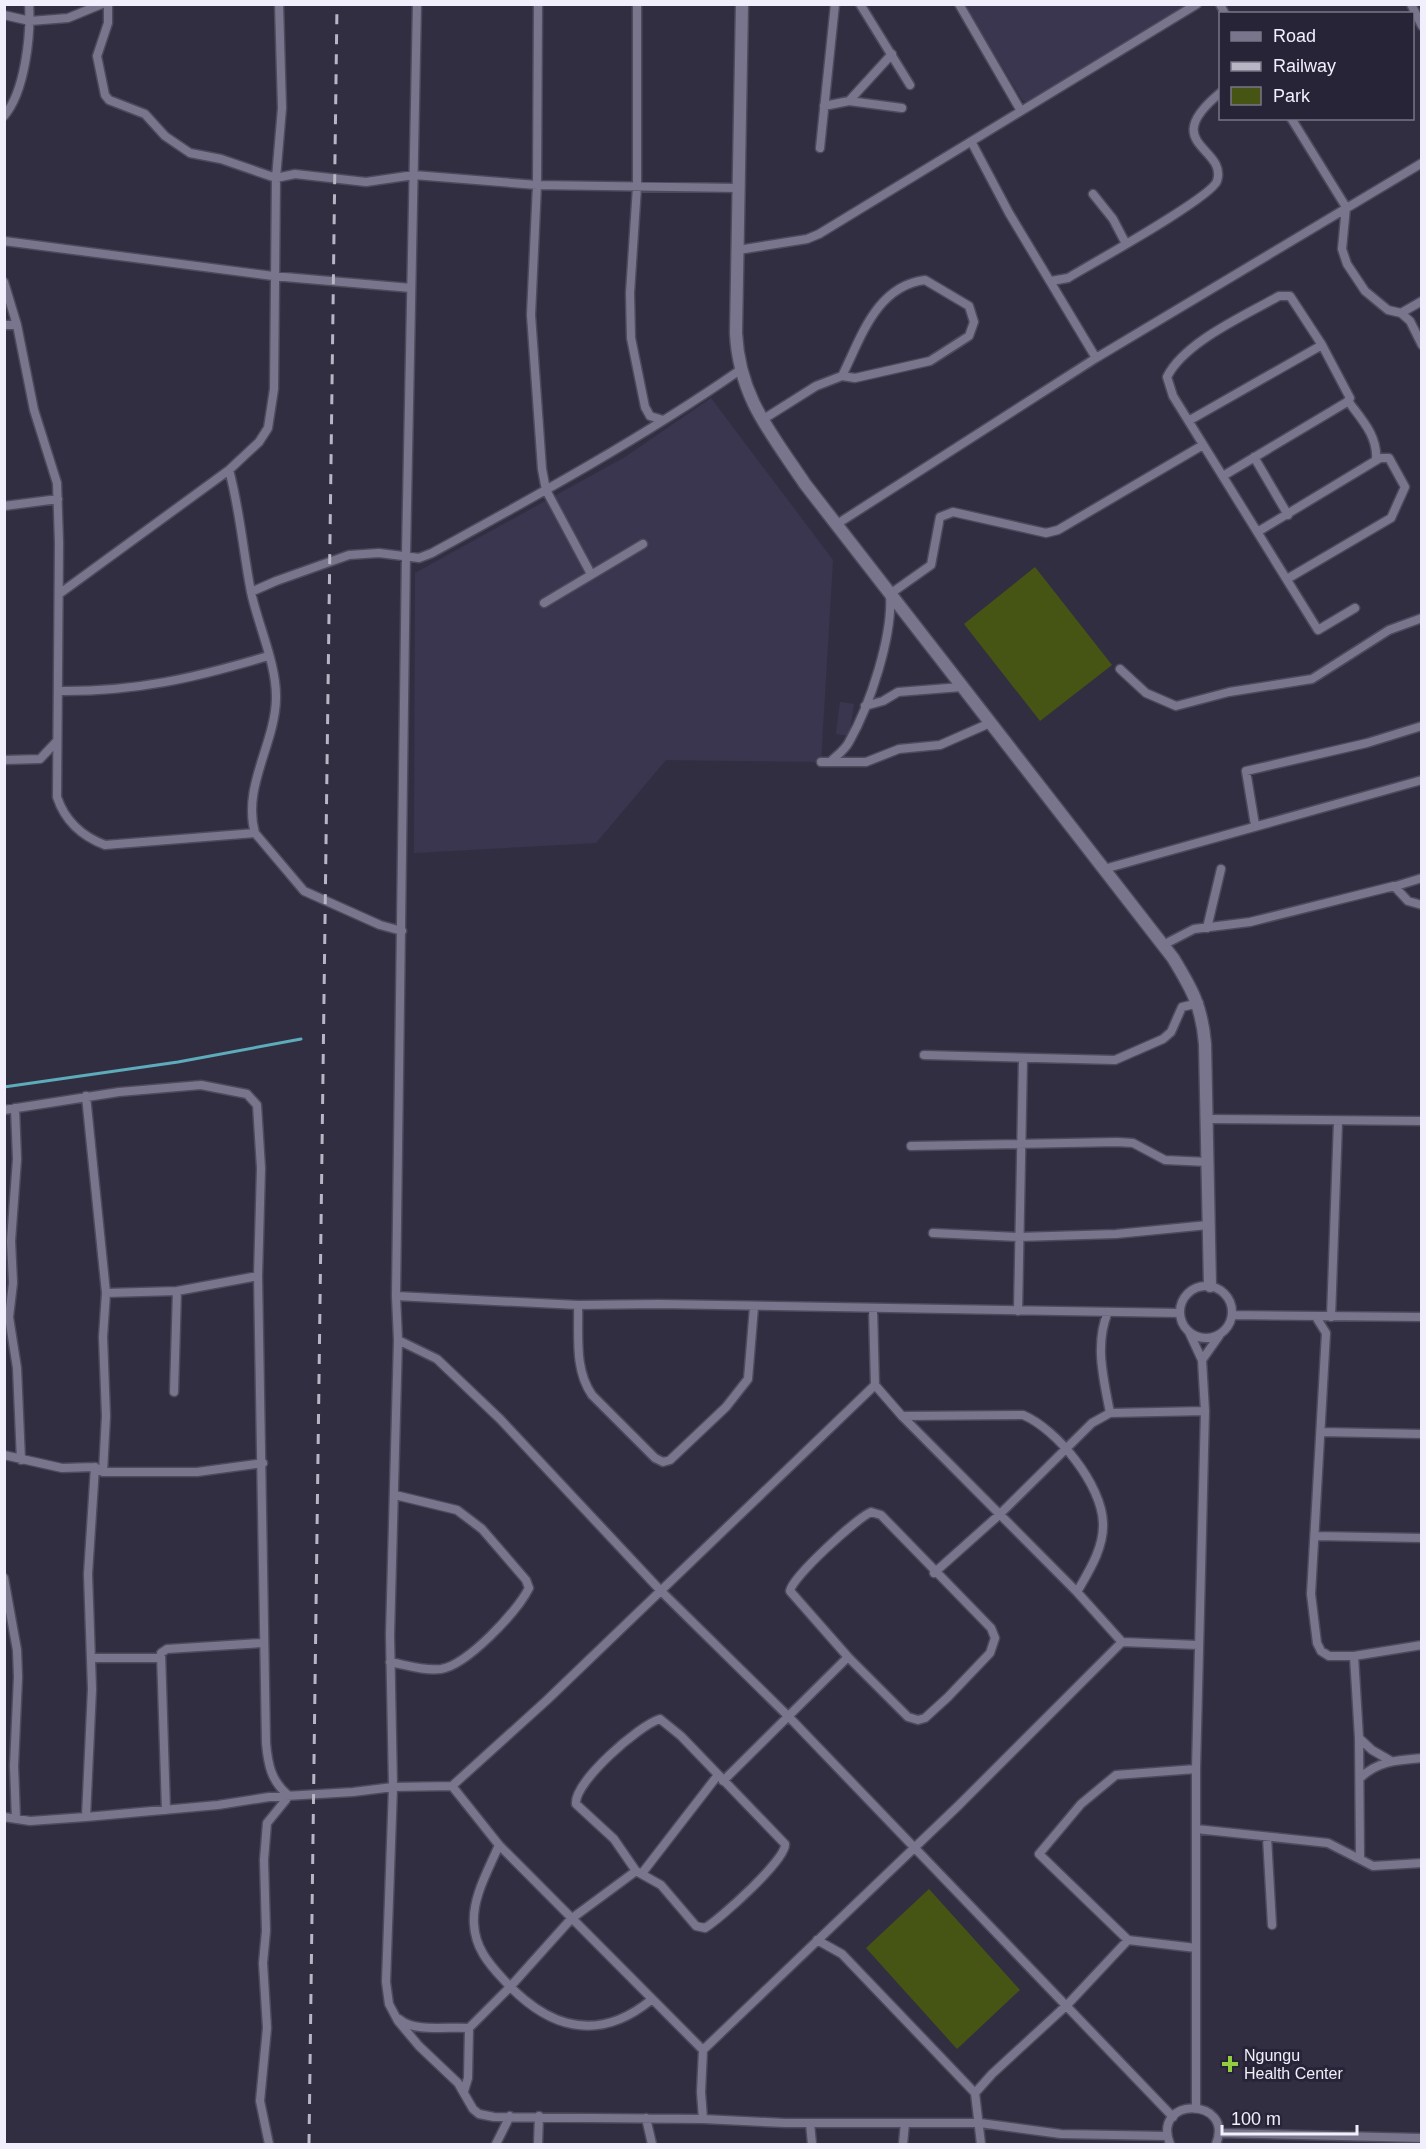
<svg xmlns="http://www.w3.org/2000/svg" width="1426" height="2149" font-family="Arial,sans-serif">
<rect width="100%" height="100%" fill="#322e42"/>
<path fill="#3b3650" d="M964,5H1193L1029,102L1023,101Z
M711,398L833,560L821,762L666,760L596,843L414,853L415,573L625,457Z
M840,702L854,704L849,736L836,734Z"/>
<path fill="#465514" d="M1035,567L1112,665L1040,721L964,624Z
M929,1889L1020,1990L957,2049L866,1948Z"/>
<g fill="none" stroke-linecap="round" stroke-linejoin="round">
<path stroke="#5dacbb" stroke-width="3" d="M4,1087L178,1062L301,1039"/>
<g stroke="#4e4a5c" stroke-width="11">
<path id="street" d="M108,4V23L97,56L105,95L109,100L145,114L165,136L190,153L221,159L276,178L295,174L366,182L414,175L537,185L739,188
M417,4L406,554L396,1296L398,1340L390,1635L393,1787L386,1982L389,2004L398,2021L419,2046L458,2083L473,2109L479,2114L494,2117L703,2119L785,2123H980L1061,2134L1167,2136
M538,4L537,185L531,315L542,469L546,490L591,574
M637,4V187L630,293L631,338L645,407L650,416L663,420
M860,4L910,85
M959,4L1021,111
M1220,4L1225,14
M1411,4L1422,26
M4,15L30,21L68,18L102,4
M849,101L902,108
M824,106L849,101L892,54
M4,116C25,92 31,35 29,4
M1291,118L1346,207L1342,249L1347,264L1365,291L1388,310L1401,313L1422,301
M972,143L1009,213L1096,358
M820,148L835,4
M1093,194L1113,219L1125,242
M4,241L273,276L411,288
M738,250L807,239L819,234L1197,4
M1051,281L1068,278C1091,264 1211,198 1217,181C1228,147 1157,145 1220,93
M4,282L17,325L34,410L57,483L59,542L57,797C65,821 81,836 105,845L255,833
M1401,313L1410,321L1422,345
M4,325H17
M1348,401C1362,420 1378,436 1376,460
M762,420L816,386L842,376L855,378L930,361L969,336L974,322L969,306L925,280C876,286 861,338 842,376
M1190,420L1322,345
M1254,457L1288,515
M229,470C240,510 243,551 251,592C258,625 277,665 276,699C275,744 242,787 255,833L304,891L380,925L402,931
M1223,476L1347,402L1350,398L1322,345L1290,296H1279C1246,315 1184,342 1167,377L1173,396L1318,630L1355,608
M4,506L58,499
M837,524L1096,358L1422,163
M1259,531L1380,458H1389L1405,487L1391,518L1287,579
M251,592L276,581L349,555L379,553L419,558L432,553C536,496 642,438 740,370
M59,594L229,470L259,442L268,428L274,389L276,178L282,108L279,4
M544,603L643,544
M1120,669L1146,693L1176,706L1229,692L1312,679L1389,630L1422,618
M58,691C135,692 195,678 268,656
M865,706L883,701L898,692L961,687
M4,760L40,759L57,741
M821,762H866L899,749L940,745L990,723
M830,762C836,756 845,750 849,742C870,705 893,636 890,594L931,565L940,517L953,512L1046,533L1058,530L1203,445
M1255,825L1246,771L1367,743L1422,726
M1104,869L1422,780
M1396,886L1422,878
M1207,928L1221,869
M1163,945L1194,929L1250,922L1394,886L1408,901L1422,905
M924,1055L1115,1060L1163,1039L1171,1032L1182,1007L1199,1003
M86,1096L106,1293L103,1337L106,1416L103,1472
M15,1108L17,1159L11,1241L13,1283L9,1317L17,1368L21,1460
M4,1110L119,1092L201,1085L247,1094L257,1105L261,1168L258,1276L266,1743C268,1765 271,1781 289,1796L267,1823L264,1860L266,1931L263,1963L267,2028L260,2101L269,2144
M1208,1119L1422,1121
M911,1146L1117,1142L1133,1143L1165,1160L1208,1162
M933,1233L1019,1237L1116,1234L1208,1225
M1180 1312a26 26 0 1 1 52 0a26 26 0 1 1-52 0Z
M106,1293L177,1291L258,1276
M396,1296L578,1305L659,1304L1179,1313
M578,1305C579,1336 574,1369 592,1395L655,1458L663,1462L670,1460L726,1407L748,1379L754,1307
M873,1309L875,1385L902,1416L1077,1592L1122,1642L1198,1645
M1018,1311L1023,1058
M1108,1312C1094,1345 1104,1380 1110,1413
M1232,1315L1422,1317
M1316,1317L1326,1333L1311,1594L1317,1643L1321,1651L1329,1656H1354L1422,1645
M1331,1317L1338,1122
M1189,1332L1202,1360L1205,1411L1196,1769V2107
M398,1340L437,1359L500,1419L661,1591L789,1717L1173,2117
M1202,1360L1219,1336
M174,1392L177,1291
M902,1416L1023,1415C1057,1429 1102,1485 1103,1523C1104,1548 1089,1571 1077,1592
M1321,1432L1422,1434
M4,1455L62,1468L95,1467L103,1472H197L263,1463
M871,1512L881,1515L991,1628L995,1638L990,1653L948,1697L925,1718L918,1720L908,1717L848,1657L790,1591C792,1577 856,1519 871,1512Z
M1316,1536L1422,1538
M934,1573L999,1515L1092,1423L1110,1413L1205,1411
M4,1578L17,1650L18,1677L14,1766L16,1819
M1354,1656L1359,1738L1360,1859
M92,1658H160
M390,1662C406,1665 424,1671 441,1669C467,1665 517,1612 529,1588L526,1580L482,1529L457,1510L395,1495
M660,1719L681,1736L785,1844C787,1859 720,1919 705,1928L696,1926L661,1885L636,1871L614,1839L576,1804C574,1782 639,1725 660,1719Z
M1359,1738L1372,1750L1391,1761
M1360,1778C1378,1761 1397,1760 1422,1758
M723,1781L848,1657
M452,1786L499,1845L703,2050
M166,1810L161,1653L167,1649L262,1643
M4,1817L30,1821L86,1817L218,1805L269,1797L353,1792L393,1787L452,1786L547,1700L875,1385
M86,1817L92,1689L88,1574L95,1467
M1196,1829L1328,1843L1373,1866L1422,1863
M1267,1837L1272,1925
M499,1845C489,1869 472,1897 474,1924C475,1947 488,1963 503,1979C547,2028 597,2044 651,2000
M643,1872L718,1775
M817,1940L842,1954L975,2093L981,2144
M1196,1948L1128,1940L1039,1854L1081,1804L1116,1775L1196,1769
M399,2019C415,2033 449,2026 469,2028
M464,2091L468,2078L469,2028L510,1987L571,1919L636,1871
M975,2093L992,2074L1068,2004L1128,1940
M646,2118L652,2144
M703,2119L701,2092L703,2050L958,1806L1122,1642
M810,2123L812,2144
M1219,2133L1422,2138
M496,2144L510,2116
M538,2144L539,2116
M903,2144L905,2123
M1170,2144C1151,2096 1235,2097 1216,2144"/>
</g>
<g stroke="#4e4a5c" stroke-width="15">
<path id="secondary" d="M742,4L736,333C739,397 771,433 805,484L1173,958C1192,989 1202,1007 1205,1044L1210,1286"/>
</g>
<use href="#street" stroke="#79758d" stroke-width="8"/>
<use href="#secondary" stroke="#79758d" stroke-width="12"/>
<path stroke="#b8b5c4" stroke-width="3" stroke-dasharray="10 10" stroke-linecap="butt" d="M309,2144L337,4"/>
</g>
<path fill="#92cd3f" stroke="#282438" stroke-width="2" d="M1227 2055h6v6h6v6h-6v6h-6v-6h-6v-6h6z"/>
<g text-anchor="middle" dominant-baseline="central" stroke-width="6" stroke-linejoin="round" paint-order="stroke">
<g font-size="16" fill="#f1effc" stroke="#282438" text-anchor="start">
<text x="1244" y="2055">Ngungu<tspan x="1244" dy="18">Health Center</tspan></text>
</g>
</g>
<rect width="1426" height="2149" fill="none" stroke="#f1effc" stroke-width="12"/>
<rect x="1219" y="12" width="195" height="108" fill="#282438" stroke="#787586" stroke-width="1.5"/>
<rect x="1231" y="32" width="30" height="9" fill="#79758d" stroke="#787586" stroke-width="1.5"/>
<text x="1273" y="42" font-size="18" fill="#f1effc">Road</text>
<rect x="1231" y="62" width="30" height="9" fill="#b8b5c4" stroke="#787586" stroke-width="1.5"/>
<text x="1273" y="72" font-size="18" fill="#f1effc">Railway</text>
<rect x="1231" y="87" width="30" height="18" fill="#465514" stroke="#787586" stroke-width="1.5"/>
<text x="1273" y="102" font-size="18" fill="#f1effc">Park</text>
<path d="M1222 2125v9h135v-9" fill="none" stroke="#f1effc" stroke-width="3"/>
<text x="1231" y="2125" font-size="18" fill="#f1effc" stroke="#282438" stroke-width="4.5" paint-order="stroke">100 m</text>
</svg>
